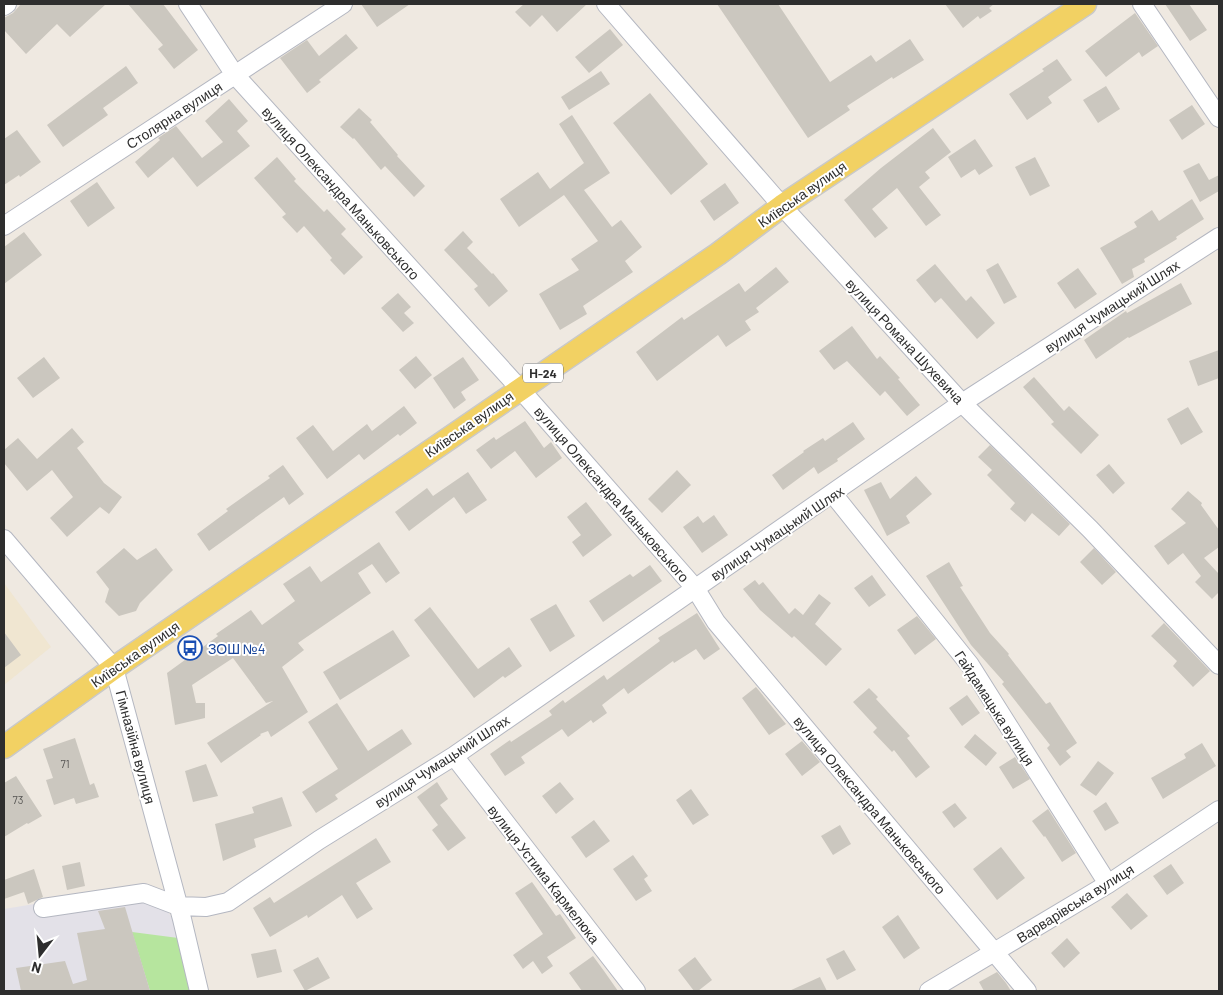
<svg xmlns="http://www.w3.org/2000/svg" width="1223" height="995" font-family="Barlow,sans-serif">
<rect width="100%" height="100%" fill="#efe9e1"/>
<path fill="#e3e1e8" d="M150,885L186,939L199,991H4V909Z"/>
<path fill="#f0e6d1" d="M4,583L51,647L4,685Z"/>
<path fill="#b6e59e" d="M132,932L186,939L199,991H150Z"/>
<path fill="#cbc7bf" d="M21,4H106L70,37L57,24L26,54L4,30V18L13,13Z
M128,4H163L198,50L174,69L158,49L163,45Z
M361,4H410L377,27Z
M524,4H587L557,32L542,15L530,27L515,12Z
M717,4H778L830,82L871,55L876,62L910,39L924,60L893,79L892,77L847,106L850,110L808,138Z
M945,4H994L989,8L992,11L980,19L978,16L963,28Z
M1165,4H1189L1207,30L1190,41Z
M1135,13L1158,46L1142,57L1139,52L1106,77L1085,51Z
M610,29L623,45L589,73L575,57Z
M346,34L358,48L319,80L321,82L307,93L280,58L307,40L319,56Z
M1057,59L1072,80L1048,97L1052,103L1027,120L1009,94L1044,71L1042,69Z
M126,66L138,83L103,108L108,115L63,147L47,125Z
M601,71L610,84L569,110L561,97Z
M1106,86L1120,109L1098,123L1083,100Z
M650,93L708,164L671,195L613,123Z
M229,99L248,121L237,131L250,146L197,187L173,157L148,178L135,162L160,140L158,138L176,126L202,158L223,142L205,121Z
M1192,105L1205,124L1182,140L1169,120Z
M359,108L372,120L370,122L398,155L397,156L425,186L414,197L385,166L381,170L354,138L353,139L340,127Z
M572,115L610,173L584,190L612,227L621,220L642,247L625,261L633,272L583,306L587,314L560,330L539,294L579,270L571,259L598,241L564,195L519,227L500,199L538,172L550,189L584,163L559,124Z
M933,128L951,152L925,172L930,178L919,187L941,215L926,226L897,188L872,209L888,228L875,238L844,200L881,168Z
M17,130L41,162L20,177L19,175L4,185V139Z
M975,139L993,166L979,175L975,169L961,178L948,157Z
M277,157L296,179L294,181L324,212L327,209L346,229L341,234L363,257L344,275L330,260L332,258L304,226L297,233L282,217L286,214L254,178Z
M1035,157L1050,186L1030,196L1015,167Z
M1199,163L1209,180L1219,175V191L1200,202L1183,171Z
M97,182L115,208L88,227L70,201Z
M725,183L739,203L714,221L700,201Z
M1192,199L1204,219L1176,237L1177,239L1144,259L1145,262L1132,269L1134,277L1122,284L1100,248L1137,227L1134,222L1152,210L1159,221Z
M463,231L473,242L467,248L492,274L493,273L508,291L489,307L474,289L478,286L444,250Z
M24,232L42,255L4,284V247Z
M998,263L1017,297L1004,304L986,270Z
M935,264L966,301L971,296L995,323L977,339L941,298L935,303L916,280Z
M776,267L789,282L756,308L759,312L745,321L751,330L726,347L718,335L657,381L636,352L682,317L684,320L739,283L745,292Z
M1078,268L1097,294L1075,309L1057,283Z
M1181,283L1192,304L1129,338L1128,337L1096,359L1084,340L1126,311L1127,313Z
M398,293L411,307L404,313L414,323L403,332L381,308Z
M852,326L877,359L880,356L900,378L898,379L920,405L907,416L885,391L880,396L847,361L834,370L819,351Z
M1219,350V378L1198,386L1189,361Z
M416,356L432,375L415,389L399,370Z
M44,357L60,378L33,398L17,378Z
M463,357L479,380L461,392L466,400L454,409L433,378Z
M1034,377L1064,411L1069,406L1099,435L1081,454L1051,424L1054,422L1023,387Z
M404,406L417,423L400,436L398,434L364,460L359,454L327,479L296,438L313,425L333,451L367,424L372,431Z
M1188,407L1203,432L1181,445L1167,419Z
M525,421L544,448L551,442L562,458L536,478L515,451L491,469L476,450L494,437L496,440Z
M853,422L865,439L837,459L838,461L818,474L814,467L783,490L772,475L804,452L803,451L823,438L825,441Z
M72,428L84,442L77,448L104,483L122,497L109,514L100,507L67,537L50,518L73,497L52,470L27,491L4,463V450L18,438L37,459Z
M990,445L1070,524L1059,536L1032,513L1025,522L1010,509L1015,503L987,475L992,470L978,457Z
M1109,464L1125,483L1113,494L1096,475Z
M283,465L304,494L289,505L284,497L209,551L197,534L228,511L226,509L270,478L268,476Z
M677,470L691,485L662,513L648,499Z
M468,472L487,500L466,514L454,497L409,531L395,512L427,488L433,496Z
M916,476L932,494L906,516L910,523L887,536L864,490L881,482L890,499Z
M1188,491L1202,503L1201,505L1219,530V547L1204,558L1219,574V592L1212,599L1195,582L1201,576L1183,553L1168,565L1154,546L1186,523L1171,509Z
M586,502L612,535L583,557L572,542L581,535L567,517Z
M714,515L728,535L702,553L683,527L698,516L703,523Z
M379,542L400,573L386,583L372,564L358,573L371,593L298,643L304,650L282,667L308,712L271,737L268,731L260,734L261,735L221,763L207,743L273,701L266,703L233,658L192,685L196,703H205V718L175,725L167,673L218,636L216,634L251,610L262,625L295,601L283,584L310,566L321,582Z
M124,548L137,560L156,548L173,570L140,603L136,611L119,616L105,602L109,589L96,572Z
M1094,548L1116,572L1102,585L1080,562Z
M949,562L963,586L960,587L990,633L1009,654L1008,655L1046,704L1050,702L1077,743L1066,751L1071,757L1060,766L1047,748L1050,745L1002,684L1004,682L971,645L926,576Z
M650,565L662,581L603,622L589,601L630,574L633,577Z
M872,575L886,595L869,607L854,588Z
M755,580L759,585L763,582L789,614L795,608L803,615L819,594L831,603L815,624L842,649L826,666L794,636L792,638L760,610L743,589Z
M556,604L575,636L550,652L530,619Z
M430,607L478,669L509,647L522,666L505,678L503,676L474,698L414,620Z
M697,613L720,649L704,660L696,649L674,663L673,661L628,694L624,688L602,705L607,713L593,723L591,720L568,737L562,729L521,757L525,763L505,776L490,754L510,740L511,742L552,715L549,711L563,700L565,703L604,675L607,680L660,641L658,638Z
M917,616L936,639L915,655L897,630Z
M1164,623L1210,671L1193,687L1173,666L1177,661L1151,636Z
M393,630L410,656L340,700L323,672Z
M4,632L21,655L4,668Z
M756,687L786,724L769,735L742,698Z
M869,688L878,697L876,699L910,736L907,738L930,767L916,778L894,750L892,752L873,732L877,728L853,702Z
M967,695L980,713L962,726L949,708Z
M337,703L368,751L402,729L412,744L335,795L338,799L316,813L302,792L338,769L308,722Z
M975,734L997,753L986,766L964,747Z
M75,738L90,785L94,783L99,797L76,804L74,798L54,805L46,780L53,778L43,749Z
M802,741L820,762L802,776L785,754Z
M1202,743L1216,766L1163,799L1151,778L1186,758L1184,754Z
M1015,757L1030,779L1013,789L999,767Z
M1098,761L1114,773L1096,796L1080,785Z
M206,764L218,796L193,802L185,771Z
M16,776L42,816L28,824L27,823L4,837V783Z
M437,782L448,799L440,805L466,838L448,851L432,830L438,825L417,797Z
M560,782L574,799L556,814L542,796Z
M691,789L709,815L693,825L676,800Z
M282,797L292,826L254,839L256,847L223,861L215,824L254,813L252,807Z
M1106,802L1119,823L1105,831L1093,811Z
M955,803L967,818L954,828L942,812Z
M1048,809L1076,853L1062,862L1045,836L1044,837L1032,821Z
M594,820L610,841L586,858L571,837Z
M840,825L851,844L833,855L821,836Z
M376,838L391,862L356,883L373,909L357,919L342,895L308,918L307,915L270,937L253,908L270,897L274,903Z
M1001,847L1025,878L997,900L973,869Z
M633,855L648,876L644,879L652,891L636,901L613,869Z
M80,862L85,886L67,890L62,866Z
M1171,864L1184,883L1167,895L1153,876Z
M34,869L43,897L28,904L24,892L4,899V880Z
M532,882L556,916L560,914L576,938L547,957L553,966L542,974L533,961L523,969L513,955L543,934L515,893Z
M1127,893L1148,916L1131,930L1111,907Z
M125,907L150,991H21L16,968L65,961L73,984L87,980L77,933L105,929L98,911Z
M898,915L920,948L904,959L882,927Z
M1067,938L1080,953L1064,968L1051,953Z
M276,949L282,972L257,978L251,954Z
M844,950L856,970L837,980L826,959Z
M593,956L604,971L618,991H582L569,973Z
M318,957L330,978L305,991L293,970Z
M695,957L712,980L698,991H694L678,970Z
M997,972L1006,983L1011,991H984L979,982Z
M820,977L827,991H789Z"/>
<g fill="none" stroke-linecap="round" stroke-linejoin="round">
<g stroke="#b4b7c1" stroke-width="20">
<path id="minor" d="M188,4L235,75L520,389L695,588L716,622L1027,991
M606,4L782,206L962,403L1090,529L1219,665
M1142,4L1219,118
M4,6L7,4
M4,226L343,4
M833,494L970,665L1108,884
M4,539L114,668L182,919L199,991
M454,756L636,991
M43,908L144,893L178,906L206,907L228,902L319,840L454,756L962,403L1219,237
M929,991L1108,884L1219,810"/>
</g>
<g stroke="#c9c9c9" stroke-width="25">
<path id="major" d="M4,747L114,668L718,254L782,206L1085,4"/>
</g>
<use href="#minor" stroke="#fff" stroke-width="18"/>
<use href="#major" stroke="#f2d163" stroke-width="22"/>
</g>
<defs>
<g id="bus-ring" transform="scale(1.25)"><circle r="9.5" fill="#fff" stroke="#1a4fb4" stroke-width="1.5"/><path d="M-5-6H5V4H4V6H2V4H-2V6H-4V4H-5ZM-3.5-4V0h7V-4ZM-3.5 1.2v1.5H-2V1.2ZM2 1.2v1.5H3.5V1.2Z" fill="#1a4fb4"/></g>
</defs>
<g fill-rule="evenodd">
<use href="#bus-ring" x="190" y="648"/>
</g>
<g text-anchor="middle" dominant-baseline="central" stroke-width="4" stroke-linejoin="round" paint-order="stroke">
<g font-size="11" fill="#555452">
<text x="65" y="763">71</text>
<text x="18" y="799">73</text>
</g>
<rect fill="#fff" stroke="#6d6d6d" stroke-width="1" x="523" y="363.5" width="40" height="19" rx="4"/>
<g font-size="12" font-weight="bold" fill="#2e2e2e">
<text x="543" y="373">Н-24</text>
</g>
<g font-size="14" fill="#2e2e2e" stroke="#fff">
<text transform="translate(174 115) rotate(-33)">Столярна вулиця</text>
<text transform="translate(341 193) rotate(48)">вулиця Олександра Маньковського</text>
<text transform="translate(802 194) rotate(-35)">Київська вулиця</text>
<text transform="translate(1112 306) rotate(-33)">вулиця Чумацький Шлях</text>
<text transform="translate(905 341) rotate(47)">вулиця Романа Шухевича</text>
<text transform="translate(469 424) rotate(-35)">Київська вулиця</text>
<text transform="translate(612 494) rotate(49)">вулиця Олександра Маньковського</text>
<text transform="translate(777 533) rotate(-34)">вулиця Чумацький Шлях</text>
<text transform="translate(135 654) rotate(-35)">Київська вулиця</text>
<text transform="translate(995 708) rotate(57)">Гайдамацька вулиця</text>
<text transform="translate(136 747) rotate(75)">Гімназійна вулиця</text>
<text transform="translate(442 761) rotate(-33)">вулиця Чумацький Шлях</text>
<text transform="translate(870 805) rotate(50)">вулиця Олександра Маньковського</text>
<text transform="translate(544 874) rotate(52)">вулиця Устима Кармелюка</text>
<text transform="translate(1075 903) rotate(-32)">Варварівська вулиця</text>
</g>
<g font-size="14" fill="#164399" stroke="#fff" text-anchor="start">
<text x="208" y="648">ЗОШ №4</text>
</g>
</g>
<rect width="1223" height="995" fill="none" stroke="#2e2e2e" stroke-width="10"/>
<g transform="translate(40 955) rotate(196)" stroke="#ffffff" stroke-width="4" paint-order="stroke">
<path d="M0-4L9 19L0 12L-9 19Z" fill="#2e2e2e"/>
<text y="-8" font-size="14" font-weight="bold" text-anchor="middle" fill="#2e2e2e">N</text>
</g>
</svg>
